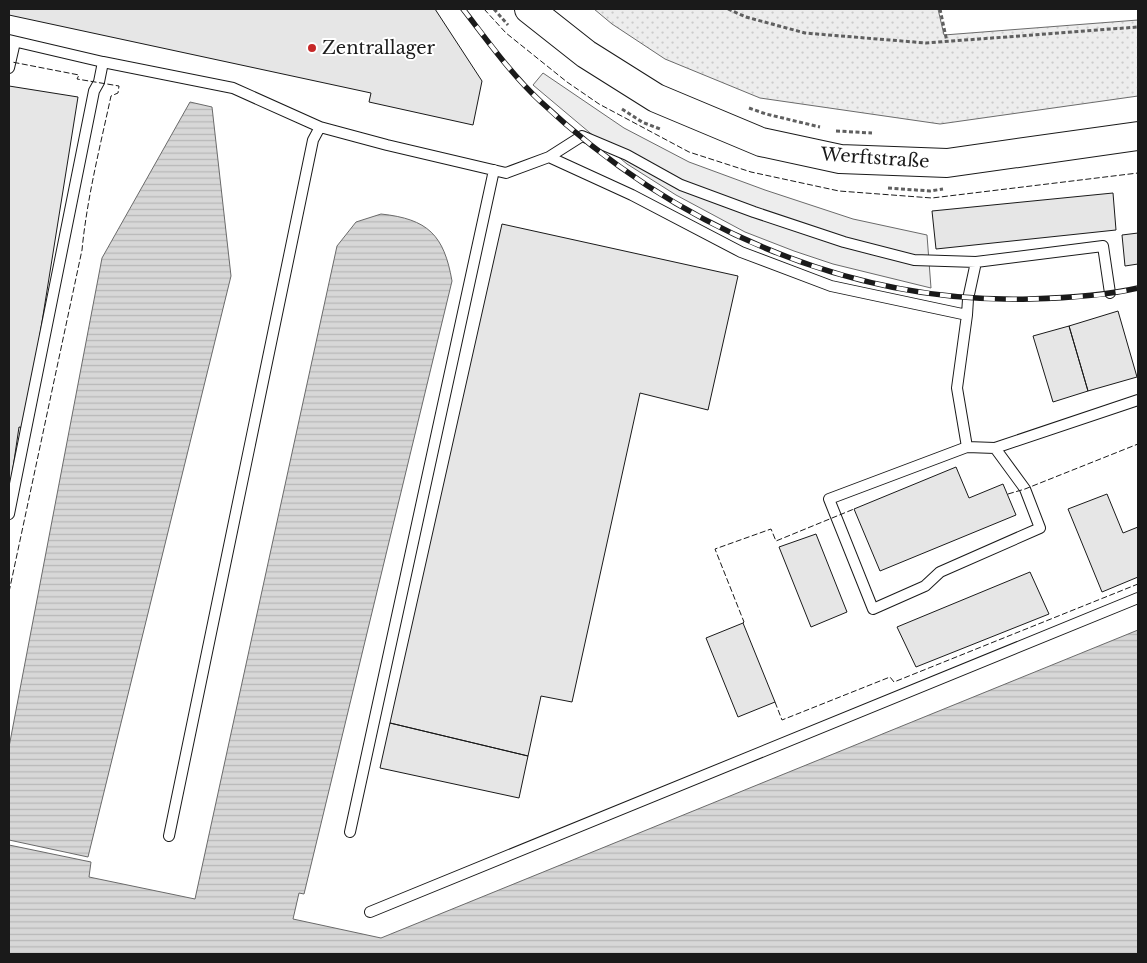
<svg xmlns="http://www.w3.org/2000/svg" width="1147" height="963" font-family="'Libre Baskerville',serif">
<defs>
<pattern id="grass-dots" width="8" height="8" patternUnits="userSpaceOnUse" patternTransform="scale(1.25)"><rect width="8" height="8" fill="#ededed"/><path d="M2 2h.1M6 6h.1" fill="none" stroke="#cbcbcb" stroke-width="1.8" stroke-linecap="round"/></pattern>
<pattern id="water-rules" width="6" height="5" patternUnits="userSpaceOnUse" patternTransform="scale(1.25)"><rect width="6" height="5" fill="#d7d7d7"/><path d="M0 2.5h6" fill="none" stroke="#b8b8b8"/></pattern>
</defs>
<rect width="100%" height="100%" fill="#fff"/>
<path fill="url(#grass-dots)" stroke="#6a6a6a" d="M594,9H938L944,35L1138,20V96L940,124L760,98L665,59L612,24Z"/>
<path fill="#ededed" stroke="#6a6a6a" d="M543,73L624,128L689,162L765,190L853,219L927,235L931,288L833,264L794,251L745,232L676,195L627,164L533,85Z"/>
<path fill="url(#water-rules)" stroke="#6a6a6a" d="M190,102L212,107L231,276L88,857L9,840V747L102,258Z
M381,214C428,219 444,235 452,281L304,894L299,893L293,919L381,938L1138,630V954H9V845L91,862L89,877L195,899L337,246L356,222Z"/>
<path fill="#e6e6e6" stroke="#1a1a1a" d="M9,9H435L482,81L473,125L369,102L371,93L9,15Z
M9,86L78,97L25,428L19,427L9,495Z
M1113,193L1116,230L936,249L932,211Z
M502,224L738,276L708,410L640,393L572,702L541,696L528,756L390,723Z
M1138,233V264L1125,266L1122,235Z
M1118,311L1137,377L1088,391L1069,326Z
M1069,326L1088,391L1053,402L1033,336Z
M956,467L969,498L1003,484L1016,515L880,571L854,509Z
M1107,494L1123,533L1138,527V577L1102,592L1068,509Z
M816,534L847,612L811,627L779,547Z
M1030,572L1049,614L916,667L897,627Z
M743,623L775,702L738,717L706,638Z
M390,723L528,756L519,798L380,768Z"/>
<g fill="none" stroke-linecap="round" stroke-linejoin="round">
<g stroke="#1a1a1a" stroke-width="12">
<path id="lane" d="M9,40L103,62L233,88L320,127L387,145L506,173L549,157L632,195L741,252L831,286L967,315L957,388L967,447
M9,68L15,42
M549,157L582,136L627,155L681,185L754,212L844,242L914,260L976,262L968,299L967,315
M976,262L1103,246L1110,293
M995,448L1025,489L1040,528L940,572L925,586L873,609L829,499L967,447L995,448L1138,400
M9,514L94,91L99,82L103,62
M350,832L494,170
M169,836L313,140L320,127
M370,912L1138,598"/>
</g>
<g stroke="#1a1a1a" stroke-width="30">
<path id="secondary" d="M529,9L586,54L656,98L761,142L840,159L947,163L1138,136"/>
</g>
<path stroke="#5f5f5f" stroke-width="3" stroke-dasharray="4 2.5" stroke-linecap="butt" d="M494,9L508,25
M728,9L746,17L805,33L926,43L1138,27
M940,9L947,42
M749,108L766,114L820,127
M622,109L642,122L660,129
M836,131L872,133
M888,188L930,191L943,189"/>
<use href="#lane" stroke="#fff" stroke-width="10"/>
<use href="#secondary" stroke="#fff" stroke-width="28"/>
<g stroke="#1a1a1a" stroke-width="5.5">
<path id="rail" d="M463,9C487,40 511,74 540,101C672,225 847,304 1030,299C1066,298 1103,296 1138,288"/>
</g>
<use href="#rail" stroke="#fff" stroke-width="4" stroke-dasharray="11" stroke-linecap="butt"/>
<path stroke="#1a1a1a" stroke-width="1" stroke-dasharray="6 2.5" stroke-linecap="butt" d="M484,9L506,33L567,82L599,104L689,152L751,172L839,191L932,198L1138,173
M1008,494L1025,489L1138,444
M9,592L82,250C87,198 100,147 111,96L118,93L119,86L77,79L79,75L12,62
M743,623L744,622L715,549L771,529L776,541L854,509
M775,702L782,720L890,677L894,682L1138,584"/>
</g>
<circle fill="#c62828" stroke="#fff" stroke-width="2" cx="312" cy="48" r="5"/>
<g text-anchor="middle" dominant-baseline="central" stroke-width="4" stroke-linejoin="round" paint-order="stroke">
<g font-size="18" fill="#1a1a1a" stroke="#fff" text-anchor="start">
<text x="322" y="48">Zentrallager</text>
</g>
<g font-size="18" fill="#1a1a1a" stroke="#fff">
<text transform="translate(875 158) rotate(4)">Werftstraße</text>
</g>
</g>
<rect width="1147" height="963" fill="none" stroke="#1a1a1a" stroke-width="20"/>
</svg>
